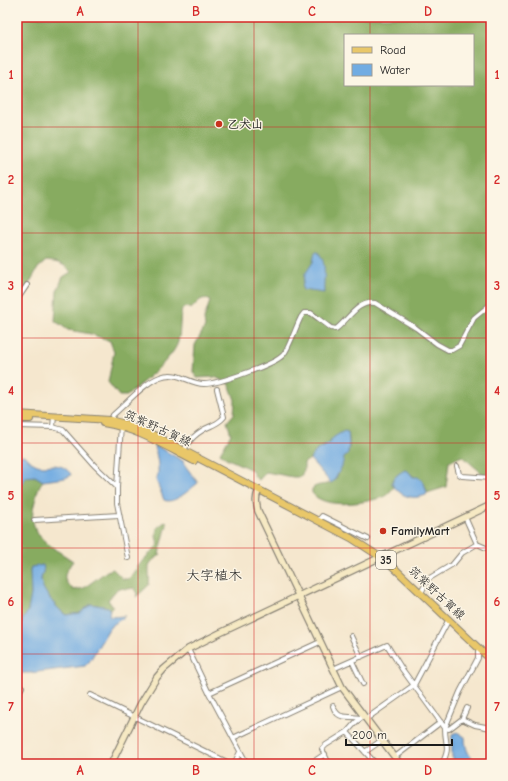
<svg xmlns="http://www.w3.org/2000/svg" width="508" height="781" font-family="'Comic Neue','Klee One',sans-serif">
<rect width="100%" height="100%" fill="#fcf5e5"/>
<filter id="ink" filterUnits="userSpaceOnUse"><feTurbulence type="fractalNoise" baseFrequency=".025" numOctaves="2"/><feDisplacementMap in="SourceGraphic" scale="8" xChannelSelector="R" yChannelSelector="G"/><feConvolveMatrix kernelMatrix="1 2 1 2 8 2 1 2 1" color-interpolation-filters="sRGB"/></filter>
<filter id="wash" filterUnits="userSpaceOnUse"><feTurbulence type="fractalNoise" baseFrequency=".012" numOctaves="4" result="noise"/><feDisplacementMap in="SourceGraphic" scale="16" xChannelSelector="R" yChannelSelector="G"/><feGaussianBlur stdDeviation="0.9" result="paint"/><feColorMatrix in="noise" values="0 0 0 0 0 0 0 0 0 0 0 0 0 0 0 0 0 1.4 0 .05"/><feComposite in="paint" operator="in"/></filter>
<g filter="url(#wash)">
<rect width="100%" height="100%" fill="#f5e7ce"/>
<path fill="#87ab60" stroke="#52643e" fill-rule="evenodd" d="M17,17H491V472L484,475L462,456L449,462L446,487L427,493C424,478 416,481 408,471C400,472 394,475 392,484L394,487C391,490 387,496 383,497C365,503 325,510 312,493V489C317,483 326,486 332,482C340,477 340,466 343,459C345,455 348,453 349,448C350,443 349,438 348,432L334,437L327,445L317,450L310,459L304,463V471L300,477H293L266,472L259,480L254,476L252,470L226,458L220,453L231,434L227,422L234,414L235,400L229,384L215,377L197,378L193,372L195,345L205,327L204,319L210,301C202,294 197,304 191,309L186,307L182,309C179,320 181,331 178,342C173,359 141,383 127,396H119L108,382L114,352L110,341L91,334L68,330L55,321L57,291L63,277L71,272C64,263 56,262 46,261L38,268L17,305ZM345,35H473V85H345Z
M35,476L43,481C38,486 37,494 35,501C25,535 48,544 73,561C64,574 60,579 74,590L84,588L107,571L113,569L123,579H128L134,573L139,565L158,545L156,536L157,528L166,521L167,525L159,554L161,555C143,564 151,569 149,585L136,597L137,594L134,588L128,589L118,588L108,600L113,607L109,609L108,607L91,604L80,613L66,615C59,610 44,594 42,585C40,579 43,572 43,566L31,567L30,571C31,581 32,601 28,611C25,618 21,624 17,630V486L23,483L25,477Z"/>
<path fill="#72ace2" stroke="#47647f" d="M315,252H318C328,264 323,278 324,293L303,290L302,288L305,274L313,262Z
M344,431L348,432L349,443L348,453L344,458L342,466L334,481L331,483L310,459L317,450L327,445L334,437Z
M155,445L183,461L184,464L198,483C190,489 174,505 164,500L156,480C161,469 156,457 155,445Z
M23,455C28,457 30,462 35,464C46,470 58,458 71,474L70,476L65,478L43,481L35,476L25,477L23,483L17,486V461L19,460V456Z
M405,470L408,471L413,477H418L424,483L427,493L426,495C412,500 401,497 392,484C392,478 399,473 405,470Z
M43,565C45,571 41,575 41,580C41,590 58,610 66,615L80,613L91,604L108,607L110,611L109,614L110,617L125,616L110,627L89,662L85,666L30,673H17V630L22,624V621L28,611L31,594L30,571L31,567Z
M457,732L465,737C465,749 469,758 479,764H454V760L452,757V734Z"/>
</g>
<g filter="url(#ink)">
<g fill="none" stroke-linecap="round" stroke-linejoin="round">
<g stroke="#888275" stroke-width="6">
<path id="street" d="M17,300L27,285
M54,416L53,427L63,430L94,465L117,487
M110,422L113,415C125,405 145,382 160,377C179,370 188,384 204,384C217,384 274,365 283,355C288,351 297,324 301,317L304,313H311L331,328L336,329C348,320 358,300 375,303L416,328L437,344L448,350H452L459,346L474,318L491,304
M121,425L117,487V503L128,558
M17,426L53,427
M184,451C189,439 199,431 211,426C217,423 220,422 224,417L217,389
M457,466L459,474L462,476L491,478
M34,520L119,515
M318,521L322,516L368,539
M477,544L491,550
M421,593L428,579L453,564L462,553L477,544L465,517
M351,636L361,657
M188,649L209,693L247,764
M352,661L363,684
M333,669L387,645L402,669L445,728C445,746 451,746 442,764
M209,693L320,642
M90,695L231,764
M17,696L22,687
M333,706C338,721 347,715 361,718
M364,716L356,722L347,732L376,764
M366,719L414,685L449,619
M462,719L475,725L491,728
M445,728L460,692L478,658V648
M445,728L449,729L462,719L467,708
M233,738L342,687
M365,752L382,740
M395,757L441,722
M234,764L240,752
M310,764L325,754
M329,764L322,749L326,745L347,732"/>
</g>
<g stroke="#888275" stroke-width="8">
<path id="secondary" d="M259,490C255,497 256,503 258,511L342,687L400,764
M111,764L141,703L157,677L164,669L188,649L220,633L491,505"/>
</g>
<g stroke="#888275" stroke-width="8">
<path id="primary" d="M17,414L110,420L133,426L156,436L351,538L388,562L491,660
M17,419H30
M103,423C136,428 165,446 194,461"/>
</g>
<use href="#street" stroke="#fff" stroke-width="4"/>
<use href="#secondary" stroke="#f6e9c3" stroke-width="5.5"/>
<use href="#primary" stroke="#e9c769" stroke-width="6"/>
</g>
</g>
<path fill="none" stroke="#d62828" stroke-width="1" stroke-opacity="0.55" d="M138,17V764M254,17V764M370,17V35M370,85V764M17,127H491M17,233H491M17,338H491M17,443H491M17,548H491M17,654H491"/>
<g fill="#c8321e" stroke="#fcf5e5" stroke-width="1.5">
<circle cx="219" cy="124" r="4"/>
<circle cx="383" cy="531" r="4"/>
</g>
<g text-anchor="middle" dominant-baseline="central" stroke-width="3" stroke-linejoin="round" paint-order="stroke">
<rect fill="#fcf5e5" stroke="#5f5d58" stroke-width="1" x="376" y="551" width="20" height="18" rx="3"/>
<g font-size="11" font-weight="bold" fill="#1c1c1c">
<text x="386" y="560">35</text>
</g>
<g font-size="12" font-weight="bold" fill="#1c1c1c" stroke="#fcf5e5" text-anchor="start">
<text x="227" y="124">乙犬山</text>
<text x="391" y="531">FamilyMart</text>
</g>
<g font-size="12" fill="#1c1c1c" stroke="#fcf5e5">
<text transform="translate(158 428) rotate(24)">筑紫野古賀線</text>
<text transform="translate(437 593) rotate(43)">筑紫野古賀線</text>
</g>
<g font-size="14" fill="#1c1c1c" stroke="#fcf5e5">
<text x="214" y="575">大字植木</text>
</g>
</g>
<rect width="508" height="781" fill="none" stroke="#fcf5e5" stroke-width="44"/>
<rect x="344" y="34" width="130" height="52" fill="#fcf5e5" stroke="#a29e95"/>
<rect x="352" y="47" width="20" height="6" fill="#e9c769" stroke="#a29e95"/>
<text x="380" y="54" font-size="12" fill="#1c1c1c">Road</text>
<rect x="352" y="64" width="20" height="12" fill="#72ace2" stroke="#a29e95"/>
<text x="380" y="74" font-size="12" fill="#1c1c1c">Water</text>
<path d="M346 739v6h106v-6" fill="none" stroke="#1c1c1c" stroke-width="2"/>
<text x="352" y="739" font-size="12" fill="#1c1c1c" stroke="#fcf5e5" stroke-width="3" paint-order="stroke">200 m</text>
<rect x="22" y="22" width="464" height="737" fill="none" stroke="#d62828" stroke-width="1.5"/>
<g font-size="13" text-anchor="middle" font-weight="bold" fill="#d62828">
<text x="80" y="16">A</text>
<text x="196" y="16">B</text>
<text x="312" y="16">C</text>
<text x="428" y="16">D</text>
<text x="11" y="79">1</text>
<text x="497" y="79">1</text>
<text x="11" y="184">2</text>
<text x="497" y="184">2</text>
<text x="11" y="290">3</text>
<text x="497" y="290">3</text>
<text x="11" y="395">4</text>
<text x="497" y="395">4</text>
<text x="11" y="500">5</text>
<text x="497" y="500">5</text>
<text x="11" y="606">6</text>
<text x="497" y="606">6</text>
<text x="11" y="711">7</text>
<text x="497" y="711">7</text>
<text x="80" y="775">A</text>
<text x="196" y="775">B</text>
<text x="312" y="775">C</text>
<text x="428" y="775">D</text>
</g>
</svg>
